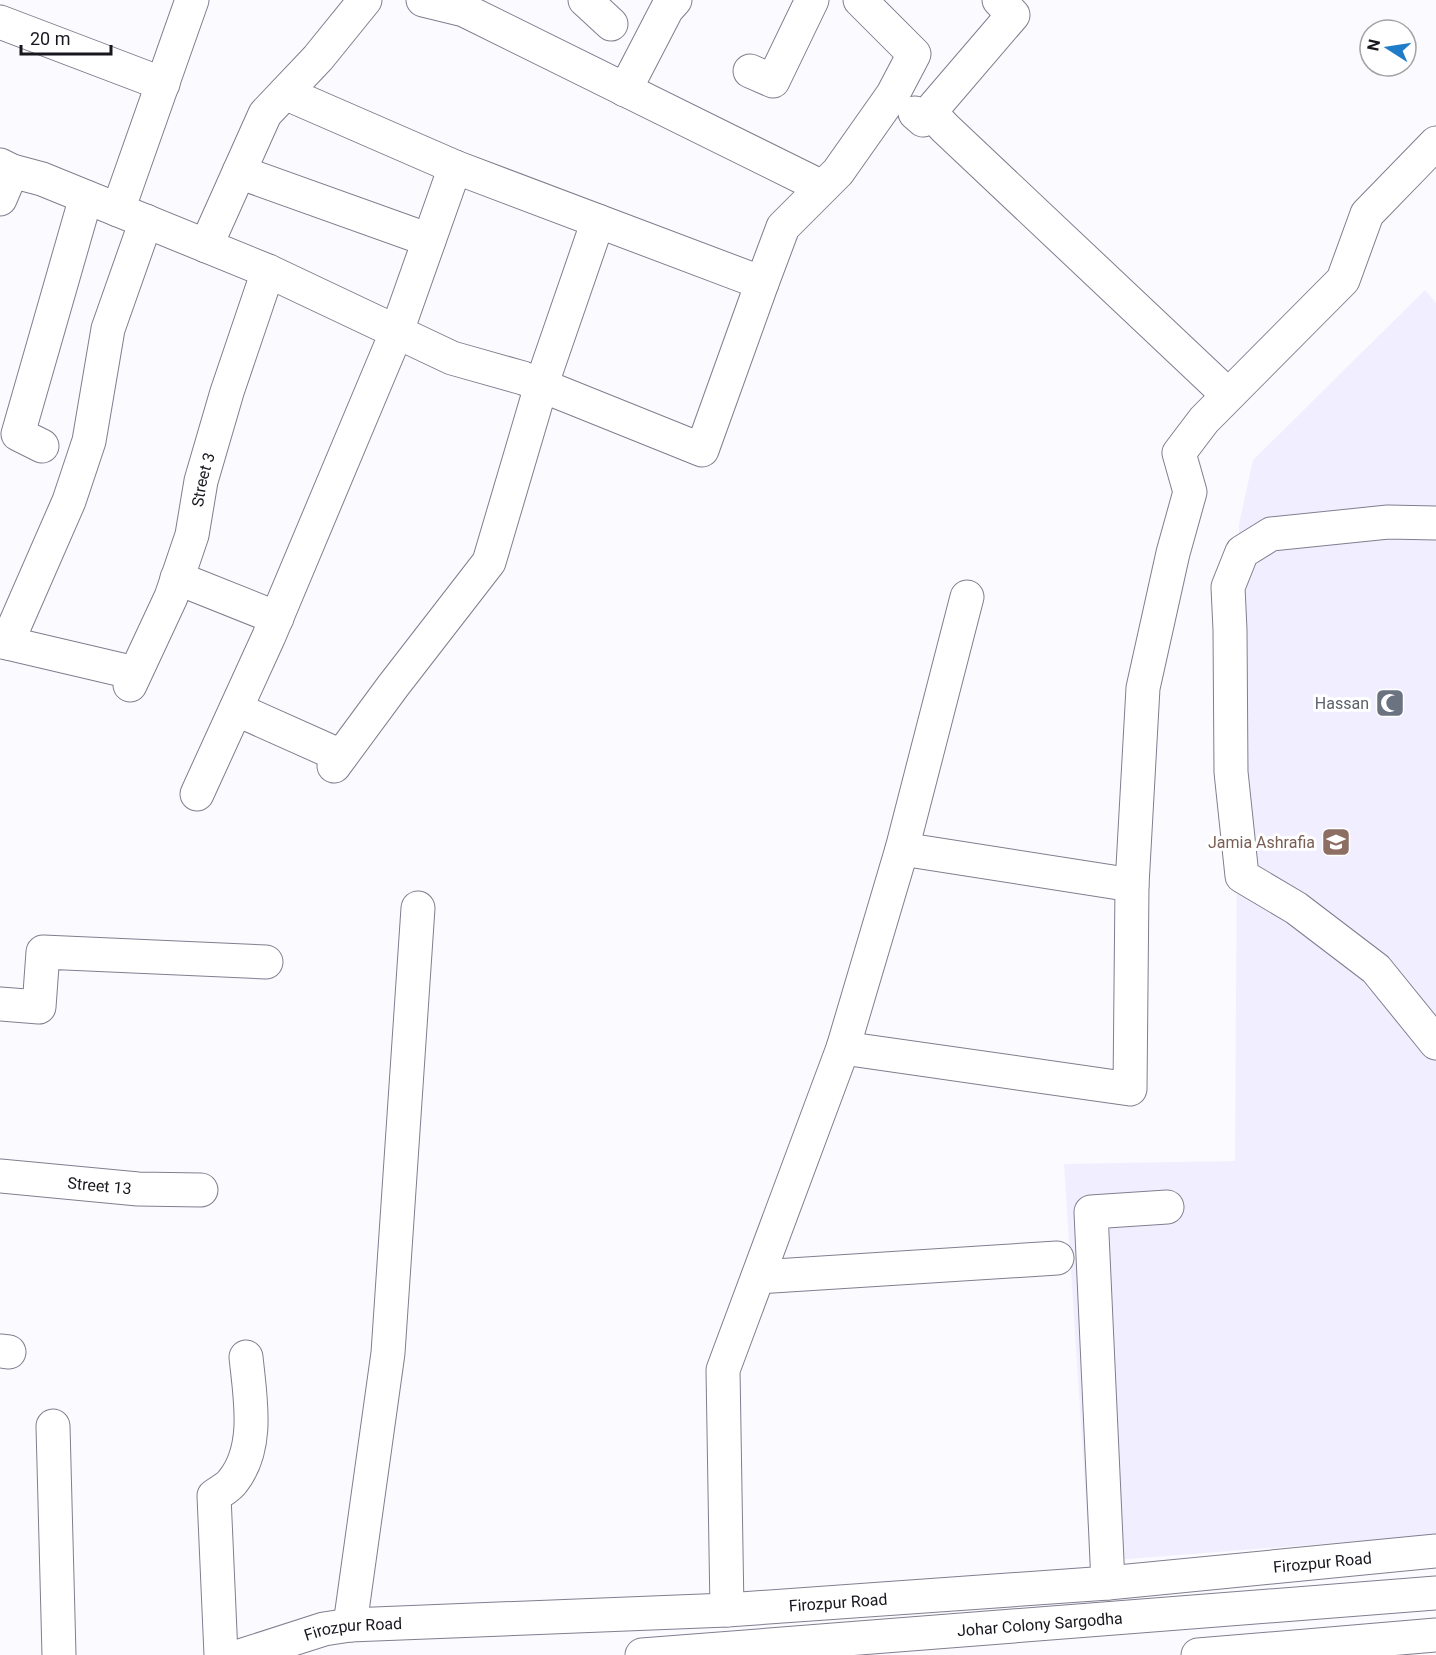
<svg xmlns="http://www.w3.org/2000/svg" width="1436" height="1655" font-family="Roboto,sans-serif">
<rect width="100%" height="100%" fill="#fbfafe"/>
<path fill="#f1efff" d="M1425,290L1436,303V1535L1090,1562L1064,1164L1235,1161L1239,524L1253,460Z"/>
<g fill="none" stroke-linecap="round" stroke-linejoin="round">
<g stroke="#807e8f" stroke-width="35">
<g id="minor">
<path d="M423,0L464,10L822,187"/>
<path d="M585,0L611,24"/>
<path d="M0,22L163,84"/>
<path d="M750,71L773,81L812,0"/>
<path d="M625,90L667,9L675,0"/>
<path d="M930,112L945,128L1228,395"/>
<path d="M915,113L923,120L1013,15L999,0"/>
<path d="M0,165L12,171L42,179L268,271L452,358L523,378L702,450L762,283L455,167L285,93"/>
<path d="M239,172L429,240"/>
<path d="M0,199L12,171"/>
<path d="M118,210L192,0"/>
<path d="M206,246L265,114L318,58L365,0"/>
<path d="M762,283L783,227L838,172L893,94L914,54L860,0"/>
<path d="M42,446L18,434L86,197"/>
<path d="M1436,523L1388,522L1271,534L1242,552L1228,587L1230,630L1231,772L1242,876L1296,908L1376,969L1436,1043"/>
<path d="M177,578L277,618"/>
<path d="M0,641L7,643L69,501L89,441L108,329L146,221"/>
<path d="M7,643L135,673"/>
<path id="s1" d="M130,685L171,597L192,535L201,481L227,392L268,271"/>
<path d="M236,709L341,756"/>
<path d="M334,766L393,686L489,562L541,386L598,221"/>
<path d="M197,794L269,636L397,331L455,167"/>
<path d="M902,849L1132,885"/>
<path d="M0,1004L39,1007L43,952L266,962"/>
<path d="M843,1048L1130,1089L1132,885L1143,688L1173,553L1190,492L1179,453L1204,420L1343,280L1367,214L1436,143"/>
<path id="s2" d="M0,1176L138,1189L201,1190"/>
<path d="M758,1277L1057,1258"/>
<path d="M0,1351L9,1352"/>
<path d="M53,1426L59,1655"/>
<path d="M1108,1583L1091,1212L1167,1207"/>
<path d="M727,1610L723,1370L843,1048L902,849L967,597"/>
<path d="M350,1625L388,1353L418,908"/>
<path d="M221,1655L214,1496C221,1491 229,1487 233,1481C260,1447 250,1397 246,1357"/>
<path d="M1198,1655L1436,1635"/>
</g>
</g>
<g stroke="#807e8f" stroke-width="35">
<g id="major">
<path id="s3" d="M243,1655L324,1629L350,1625L727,1610L1108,1583L1436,1551"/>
<path id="s4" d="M642,1655L1436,1593"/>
</g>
</g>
<use href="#minor" stroke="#fff" stroke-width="33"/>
<use href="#major" stroke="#fff" stroke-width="33"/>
</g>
<defs>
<g id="mosque-square" transform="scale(1.5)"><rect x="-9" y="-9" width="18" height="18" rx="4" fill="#6b7280" stroke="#fff"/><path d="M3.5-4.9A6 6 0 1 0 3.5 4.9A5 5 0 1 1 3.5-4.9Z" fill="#fff"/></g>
<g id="university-square" transform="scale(1.5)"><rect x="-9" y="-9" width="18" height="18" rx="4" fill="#8d6e63" stroke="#fff"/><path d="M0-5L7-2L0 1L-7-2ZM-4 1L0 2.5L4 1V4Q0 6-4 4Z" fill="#fff"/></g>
</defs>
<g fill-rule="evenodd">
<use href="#mosque-square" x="1390" y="703"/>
<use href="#university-square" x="1336" y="842"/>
</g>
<g text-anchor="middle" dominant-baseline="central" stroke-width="6" stroke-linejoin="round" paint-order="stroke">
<g font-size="16" fill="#18171e" stroke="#fff">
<text stroke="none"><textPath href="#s1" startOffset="219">Street 3</textPath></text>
<text stroke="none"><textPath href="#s2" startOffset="100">Street 13</textPath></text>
<text stroke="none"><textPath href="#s3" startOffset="1086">Firozpur Road</textPath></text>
<text stroke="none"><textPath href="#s3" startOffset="600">Firozpur Road</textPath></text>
<text stroke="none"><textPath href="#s4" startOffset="399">Johar Colony Sargodha</textPath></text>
<text stroke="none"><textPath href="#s3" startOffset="114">Firozpur Road</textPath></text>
</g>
<g font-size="16" fill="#5b616d" stroke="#fff" text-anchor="end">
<text x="1369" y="703">Hassan</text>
</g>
<g font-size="16" fill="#785e54" stroke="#fff" text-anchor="end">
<text x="1315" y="842">Jamia Ashrafia</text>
</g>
</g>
<g transform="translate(1388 48) rotate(282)"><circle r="28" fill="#ffffff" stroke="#a3a2a5" stroke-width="1.5"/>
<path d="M0-4.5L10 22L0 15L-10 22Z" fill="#1e7cc8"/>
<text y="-9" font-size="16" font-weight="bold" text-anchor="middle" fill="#18171e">N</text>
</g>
<path d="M21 45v9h90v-9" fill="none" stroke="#18171e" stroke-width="3"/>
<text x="30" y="45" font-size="18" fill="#18171e" stroke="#ffffff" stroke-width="4.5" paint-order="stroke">20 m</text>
</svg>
